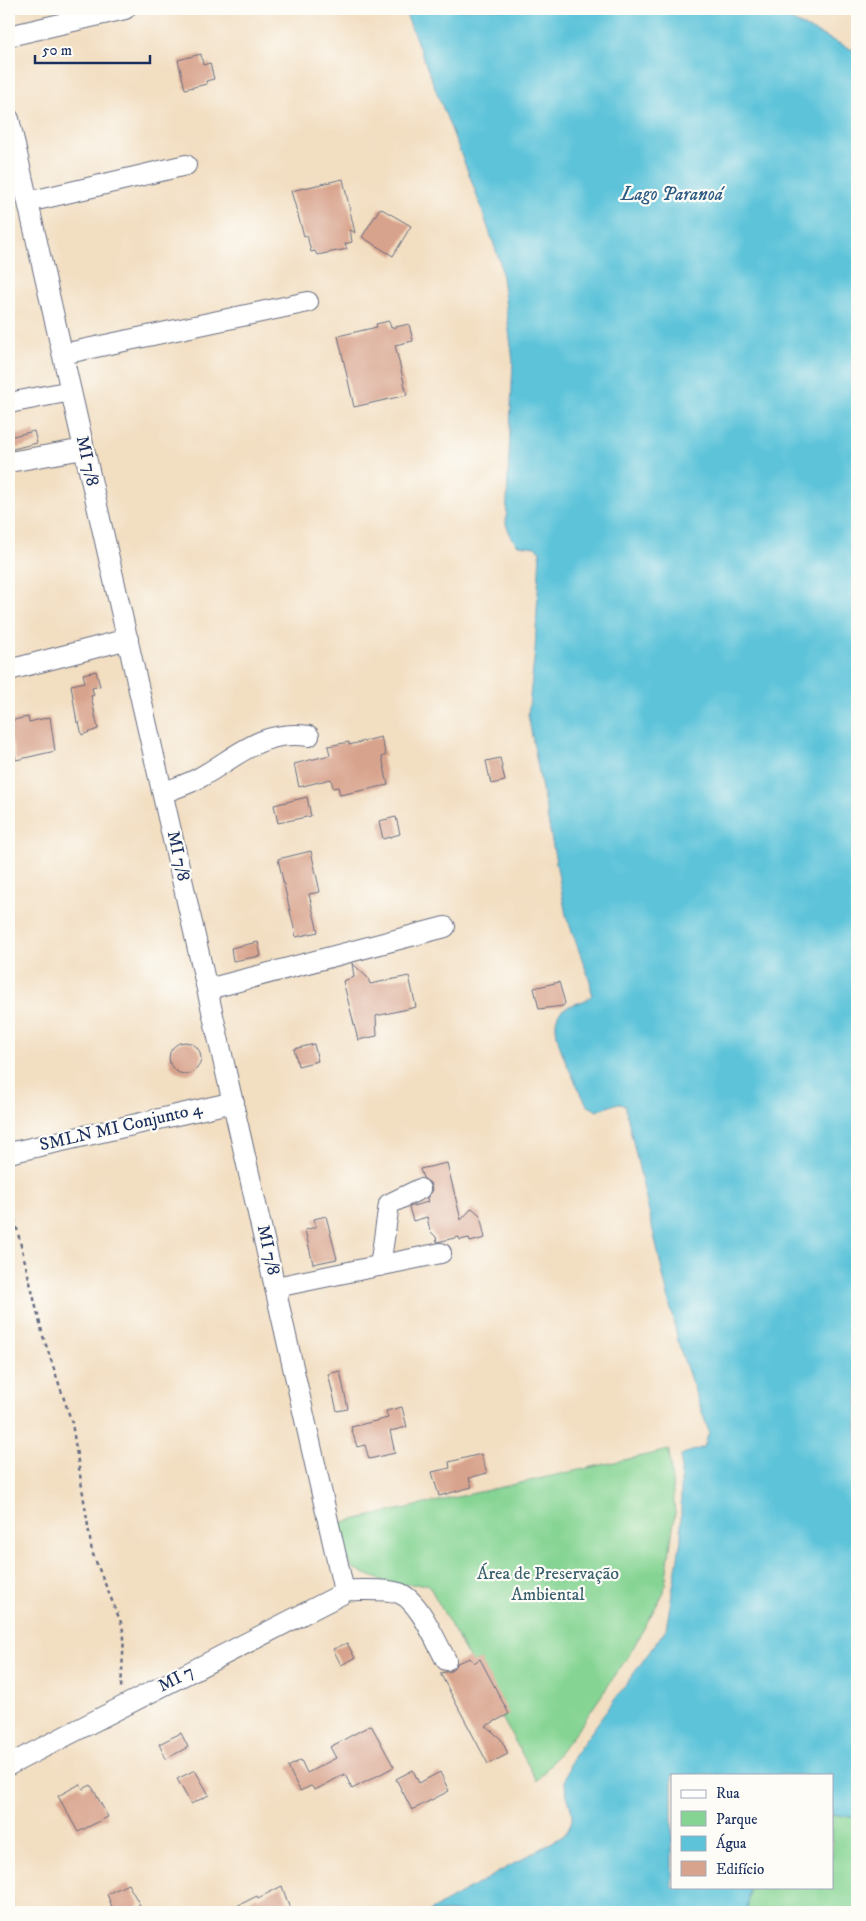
<svg xmlns="http://www.w3.org/2000/svg" width="866" height="1921" font-family="'IM FELL DW Pica',serif">
<rect width="100%" height="100%" fill="#fdfcf7"/>
<filter id="ink" filterUnits="userSpaceOnUse"><feTurbulence type="fractalNoise" baseFrequency=".02" numOctaves="2"/><feDisplacementMap in="SourceGraphic" scale="10" xChannelSelector="R" yChannelSelector="G"/><feConvolveMatrix kernelMatrix="1 2 1 2 8 2 1 2 1" color-interpolation-filters="sRGB"/></filter>
<filter id="wash" filterUnits="userSpaceOnUse"><feTurbulence type="fractalNoise" baseFrequency=".0096" numOctaves="4" result="noise"/><feDisplacementMap in="SourceGraphic" scale="20" xChannelSelector="R" yChannelSelector="G"/><feGaussianBlur stdDeviation="1.12" result="paint"/><feColorMatrix in="noise" values="0 0 0 0 0 0 0 0 0 0 0 0 0 0 0 0 0 1.4 0 .05"/><feComposite in="paint" operator="in"/></filter>
<g filter="url(#wash)">
<rect width="100%" height="100%" fill="#f2dec1"/>
<path fill="#85d493" stroke="#508278" d="M669,1450L675,1513L664,1592L629,1655L582,1724L537,1781L428,1584L393,1585L353,1569L326,1526Z
M832,1814L857,1818V1912H747L750,1887H832Z"/>
<path fill="#5cc3d9" stroke="#3c799c" d="M404,9H768L857,52V1818L832,1814V1775H672V1887H750L747,1912H428L563,1836C581,1817 567,1806 565,1784C565,1776 570,1765 573,1757L666,1629L681,1539V1457L683,1454L704,1447L709,1432L679,1346L625,1106L618,1103L597,1111L587,1105C578,1086 543,1027 561,1011C570,1003 584,1004 592,995L590,981L566,915L528,715L535,651L540,551L535,547L518,545L512,539L506,524L513,361L500,262L472,182Z"/>
<g id="blocks">
<path fill="#d8a38c" d="M201,54L203,65L210,63L214,79L206,81L207,84L185,89L178,60Z
M343,179L355,233L350,229L352,242L345,244L347,249L317,255L315,251L311,252L307,235L304,236L291,191Z
M380,208L411,226L393,256L362,237Z
M389,321L391,328L409,324L413,341L395,345L407,395L354,407L338,336L377,327L376,324Z
M34,431L37,443L9,450V437Z
M96,671L100,686L92,688L94,695L91,696L98,729L82,735L79,722L77,723L71,685L85,682L83,674Z
M28,717L29,722L50,717L55,751L16,760L11,737H9V721Z
M381,737L386,755L382,757L388,785L340,795L338,787L333,788L331,779L299,787L294,764L330,755L328,746L349,742V745Z
M500,758L505,781L491,784L486,761Z
M307,797L311,816L278,823L274,805Z
M396,817L400,834L383,839L379,821Z
M311,851L320,892L309,894L318,932L296,937L278,859Z
M258,942L261,956L233,961L231,948Z
M352,963L368,978L370,984L409,976L416,1007L376,1016L377,1036L358,1040L343,981L354,977Z
M559,982L565,1003L563,1006L539,1009L534,988Z
M169 1058a16 16 0 1 1 32 0a16 16 0 1 1-32 0Z
M314,1044L318,1061L298,1066L294,1049Z
M447,1163L461,1220L472,1208L480,1215L485,1238L470,1242L469,1238L460,1240L459,1237L437,1242L436,1237L430,1231L427,1217L413,1221L409,1207L428,1202L427,1198L432,1190L430,1183L423,1178L420,1169Z
M326,1216L337,1259L313,1264L305,1230L316,1227L314,1219Z
M340,1371L348,1409L337,1411L328,1374Z
M402,1407L407,1427L390,1431L395,1453L369,1459L365,1445L357,1447L351,1427L388,1418L386,1411Z
M481,1454L487,1473L469,1478L472,1487L439,1496L432,1472L450,1468L449,1462Z
M347,1643L355,1658L341,1665L333,1649Z
M470,1658L474,1663L480,1659L509,1714L486,1726L501,1739L508,1754L488,1764L440,1673L451,1671L457,1663Z
M371,1725L394,1767L352,1789L345,1774L315,1790L311,1786L300,1791L288,1767L301,1760L307,1773L336,1758L330,1747Z
M181,1733L188,1747L166,1759L159,1744Z
M195,1770L209,1795L191,1804L177,1779Z
M413,1770L419,1783L440,1772L449,1791L412,1810L396,1779Z
M80,1784L83,1789L91,1785L108,1817L78,1832L58,1796Z
M128,1884L140,1905L126,1912H114L107,1894Z
M282,1886L291,1912H225L257,1896L258,1898Z"/>
</g>
</g>
<g filter="url(#ink)">
<use href="#blocks" fill-opacity="0" stroke="#666c81" stroke-width="1"/>
<g fill="none" stroke-linecap="round" stroke-linejoin="round">
<g stroke="#666c81" stroke-width="22">
<path id="minor" d="M9,36L125,9
M9,119L344,1591L342,1594L9,1765
M28,202L186,165
M63,354L308,302
M9,403L71,391
M9,462L84,449
M9,670L128,639
M163,793C175,788 188,784 199,778C237,757 261,729 309,736
M208,989L445,927
M9,1153L234,1102
M380,1266L389,1204L420,1189
M276,1287L441,1253
M344,1590C361,1591 383,1588 399,1593C419,1600 436,1642 446,1660"/>
</g>
<path stroke="#666c81" stroke-width="2.5" stroke-dasharray="4 4" stroke-linecap="butt" d="M9,1196L43,1336L72,1423L92,1552L122,1625L124,1637L121,1688"/>
<use href="#minor" stroke="#fff" stroke-width="20"/>
</g>
</g>
<g text-anchor="middle" dominant-baseline="central" stroke-width="4.5" stroke-linejoin="round" paint-order="stroke">
<g font-size="18" fill="#1b2f5e" stroke="#fdfcf7">
<text transform="translate(87 461) rotate(77)">MI 7/8</text>
<text transform="translate(178 856) rotate(77)">MI 7/8</text>
<text transform="translate(121 1127) rotate(-13)">SMLN MI Conjunto 4</text>
<text transform="translate(268 1250) rotate(77)">MI 7/8</text>
<text transform="translate(176 1679) rotate(-27)">MI 7</text>
</g>
<g font-size="18" fill="#3b616e" stroke="#fdfcf7">
<text x="548" y="1574">Área de Preservação<tspan x="548" dy="21">Ambiental</tspan></text>
</g>
<g font-size="19" font-style="italic" fill="#2e5b83" stroke="#fdfcf7">
<text x="672" y="194">Lago Paranoá</text>
</g>
</g>
<rect width="866" height="1921" fill="none" stroke="#fdfcf7" stroke-width="30"/>
<rect x="671" y="1774" width="162" height="115" fill="#fdfcf7" stroke="#a3aaba"/>
<rect x="681" y="1790" width="25" height="8" fill="#ffffff" stroke="#a3aaba"/>
<text x="716" y="1798" font-size="15" fill="#1b2f5e">Rua</text>
<rect x="681" y="1811" width="25" height="15" fill="#85d493" stroke="#a3aaba"/>
<text x="716" y="1824" font-size="15" fill="#1b2f5e">Parque</text>
<rect x="681" y="1836" width="25" height="15" fill="#5cc3d9" stroke="#a3aaba"/>
<text x="716" y="1848" font-size="15" fill="#1b2f5e">Água</text>
<rect x="681" y="1861" width="25" height="15" fill="#d8a38c" stroke="#a3aaba"/>
<text x="716" y="1874" font-size="15" fill="#1b2f5e">Edifício</text>
<path d="M35 55v8h115v-8" fill="none" stroke="#1b2f5e" stroke-width="2.5"/>
<text x="42" y="55" font-size="15" fill="#1b2f5e" stroke="#fdfcf7" stroke-width="4" paint-order="stroke">50 m</text>
</svg>
